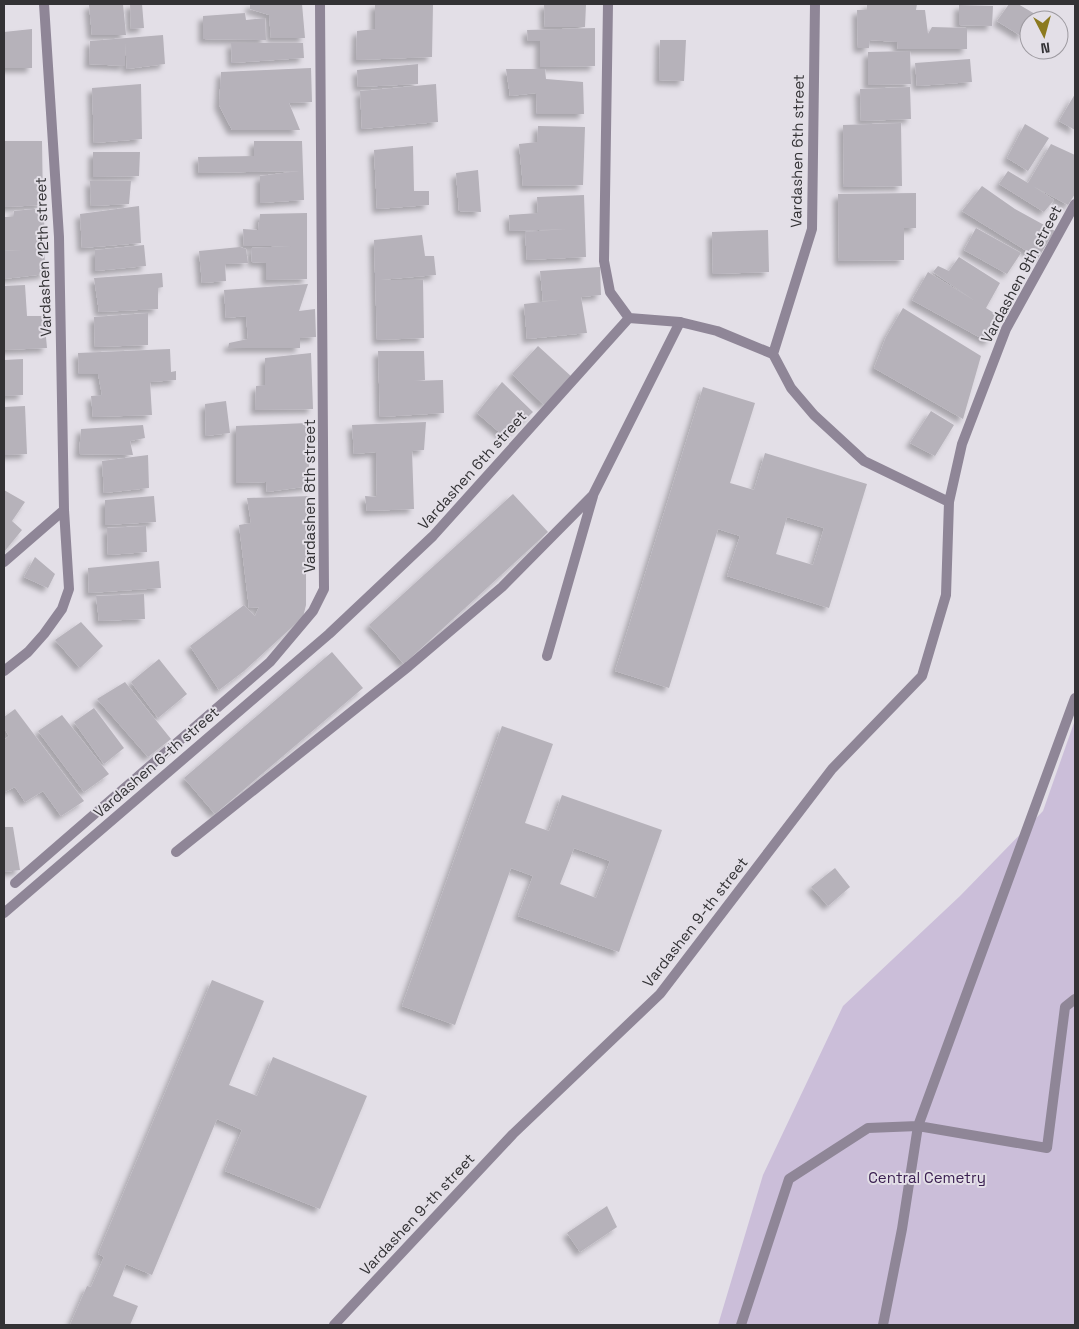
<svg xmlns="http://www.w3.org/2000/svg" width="1079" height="1329" font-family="'Space Grotesk',sans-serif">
<defs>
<filter id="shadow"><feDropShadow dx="-4.5" dy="4.5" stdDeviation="2.5" flood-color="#0004"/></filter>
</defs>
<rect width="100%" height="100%" fill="#e3dfe7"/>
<path fill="#cbbed9" d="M1075,720V1325H718L763,1175L843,1006L960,896L1043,811Z"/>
<path fill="#b6b2ba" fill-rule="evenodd" filter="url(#shadow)" d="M97,4H123L126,35H92L89,5Z
M130,4H142L144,28L131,29Z
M250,4H302L305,38H271L269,15L250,9Z
M375,4H433L432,57L356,60L357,31L375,29Z
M544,4H586L585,27H545Z
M867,4H917L916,10H925L928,34L932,27L967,28V49H898L897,42L870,40L869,48H858L857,10H867Z
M1009,4H1018L1035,14L1029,20L1021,36L997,21Z
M959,5L993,6L992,26L959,25Z
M245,13L246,20L265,18L266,40L203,39V16Z
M595,28V66L540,67V41H528L527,30Z
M32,29V68H4V32Z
M163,35L165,64L127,69L125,43V66L89,64L90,41Z
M660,40H686L684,81L659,80Z
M231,43H303L304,58L232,63Z
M910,51L911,84L868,85V52Z
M970,59L972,82L917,86L915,63Z
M418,64V84L358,87L357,70Z
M311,68L312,102L289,103L300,130H232L219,105L221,72Z
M506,69H545L546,79L583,82L584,114H537L536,93L510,96Z
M141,84L142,139L94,143L92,88Z
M436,84L438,122L362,129L360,91Z
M910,87L911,119L861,121L860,89Z
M1075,94V130L1059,121Z
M901,123L902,186L844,187L843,125Z
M1025,124L1049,138L1028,171L1007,158Z
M538,126L585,127L583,185L523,186L519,144L537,142Z
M4,141H42L43,205L4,207Z
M254,141H302L304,200L260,203V176L299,171L199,173L198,157L254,156Z
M1051,144L1075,155V194L1068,205L1033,186L1054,200L1044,212L999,184L1008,171L1028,183Z
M413,146L414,191H429V205L377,209L374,150Z
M93,152H140L139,176L93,177Z
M478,170L481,212L459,211L456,173Z
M90,181H131L129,204L91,206Z
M982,186L1015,209L1055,231L1038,258L962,211Z
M916,193V228H904V260L839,261L838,194Z
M584,195L586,257L527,260L525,232L566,229L510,231L509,215L538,213L537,197Z
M139,206L141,243L82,248L80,214Z
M44,208L45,274L4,279V251L22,250H4V217H13L14,211Z
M307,213V279L266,280V263L252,262L251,248L291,246H244L243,229L258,230L260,214Z
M976,228L1021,253L1007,274L964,250Z
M768,230L769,272L713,274L712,232Z
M422,235L425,256H434L436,275L380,280H423L424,338L377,340L374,240Z
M144,245L146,266L95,271V250Z
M240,247L246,249L248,263L225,264L226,281L202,283L199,251Z
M959,257L1000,283L986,308L1002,318L988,342L912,300L928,272L975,301L933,272L938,266L949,271Z
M600,267L601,295L581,297L587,333L527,339L524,304L559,300L543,301L540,271Z
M162,273L163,287L158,288V309L99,312L94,278Z
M308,284L299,311L315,309L316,337L300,338V348H228L229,343L248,339L246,316L226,318L224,290Z
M25,285L27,316H44L47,348L4,350V286Z
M903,308L981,356L963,419L874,368L886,337Z
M148,313V345L95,347L94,317Z
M538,346L573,378L544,405L512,374Z
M170,349L171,372L176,371V380L150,382L152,415L93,417L91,396L102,395L98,374H79L78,353Z
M378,351H424L425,380L413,381L443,380L444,413L380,417Z
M311,353L313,409L255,410L256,386L265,385V358Z
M23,359V395L4,396V360Z
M502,382L533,412L506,438L477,413Z
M703,387L755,403L730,483L754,490L765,453L867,484L829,608L727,576L740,536L718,529L669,688L615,671ZM787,517L824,528L813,565L776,554Z
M226,401L230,433L206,436L205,404Z
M25,406L27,454L4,455V407Z
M931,411L954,425L935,456L910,443Z
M426,422L424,450L412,451L414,509L367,511L365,496L377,497L376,452L354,454L352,425Z
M307,423L310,486L267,492L266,482L236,483V426Z
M143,425L145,438L130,441L133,455L79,454L81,429Z
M148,455L149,488L104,493L102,461Z
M4,490L25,502L12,521L22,530L4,552Z
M513,494L548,532L404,664L369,625Z
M154,496L156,522L105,525V500Z
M311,496L313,525H306V605L303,617L244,671L219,690L190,646L244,605L255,616L259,607L249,608L239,525L251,523L247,498Z
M146,526L147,552L108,555L107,528Z
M35,557L55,574L48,588L24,577Z
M159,561L161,588L89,593L88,568Z
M144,594L145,619L99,621L96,596Z
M81,622L103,646L80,668L55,640Z
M332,652L363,688L215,814L184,778Z
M159,659L187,694L158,718L131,682Z
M125,682L171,739L148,757L97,699Z
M94,708L124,748L104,764L74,722Z
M15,709L84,801L61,816L43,791L25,802L15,787L5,792L4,790V740L9,736L4,728V717Z
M62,715L109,774L84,792L38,731Z
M502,726L553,744L525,823L549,831L562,795L662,830L619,952L518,916L533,876L511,868L455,1025L402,1006ZM574,848L610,861L596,898L560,884Z
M4,827H13L20,870L4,872Z
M835,868L850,887L828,906L811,887Z
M212,980L264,1001L229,1085L257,1096L273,1057L367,1096L320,1209L225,1171L242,1130L217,1119L152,1275L126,1264L113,1296L138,1306L130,1325H70L87,1286L91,1287L104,1257L98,1254Z
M607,1206L617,1227L580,1252L567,1233Z"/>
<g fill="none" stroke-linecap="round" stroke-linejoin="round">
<path stroke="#8f8697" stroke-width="10" d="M547,656L593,496
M176,852L409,666L502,587L593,495L680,322
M741,1325L789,1179L868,1128L918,1126L1047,1148L1065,1007L1075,999
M883,1325L902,1229L918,1126L1075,698"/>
<path stroke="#8f8697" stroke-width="10" d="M608,4L604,261L610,292L629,318
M773,354L812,229L815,4
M4,562L64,510
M4,671L28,652L44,634L62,609L69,589L64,510L59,237L44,4
M15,883L270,662L313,611L324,589L320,4
M4,913L329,634L433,536L629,318L680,322L717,331L773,354L791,388L814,415L864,461L949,502
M334,1325L513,1134L660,994L832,769L922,676L946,595L949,502L962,444L1006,329L1075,204"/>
</g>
<g text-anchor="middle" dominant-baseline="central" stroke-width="4" stroke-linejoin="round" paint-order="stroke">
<g font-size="15" fill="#333235" stroke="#e3dfe7">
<text transform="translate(797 151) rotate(-89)">Vardashen 6th street</text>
<text transform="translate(43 257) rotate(-92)">Vardashen 12th street</text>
<text transform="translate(1021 274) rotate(-62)">Vardashen 9th street</text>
<text transform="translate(472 470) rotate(-48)">Vardashen 6th street</text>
<text transform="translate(309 496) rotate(-90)">Vardashen 8th street</text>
<text transform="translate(156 762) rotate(-41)">Vardashen 6-th street</text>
<text transform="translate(695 922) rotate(-52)">Vardashen 9-th street</text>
<text transform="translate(417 1214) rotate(-47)">Vardashen 9-th street</text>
</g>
<g font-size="15" fill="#3c2152" stroke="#e3dfe7">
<text x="927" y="1177">Central Cemetry</text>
</g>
</g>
<rect width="1079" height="1329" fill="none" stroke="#333235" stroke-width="10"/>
<g transform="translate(1044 35) rotate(174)"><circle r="24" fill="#e3dfe7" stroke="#9d9aa0"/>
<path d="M0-4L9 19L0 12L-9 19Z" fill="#8c7a1f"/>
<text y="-8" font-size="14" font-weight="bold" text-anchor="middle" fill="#333235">N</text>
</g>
</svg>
